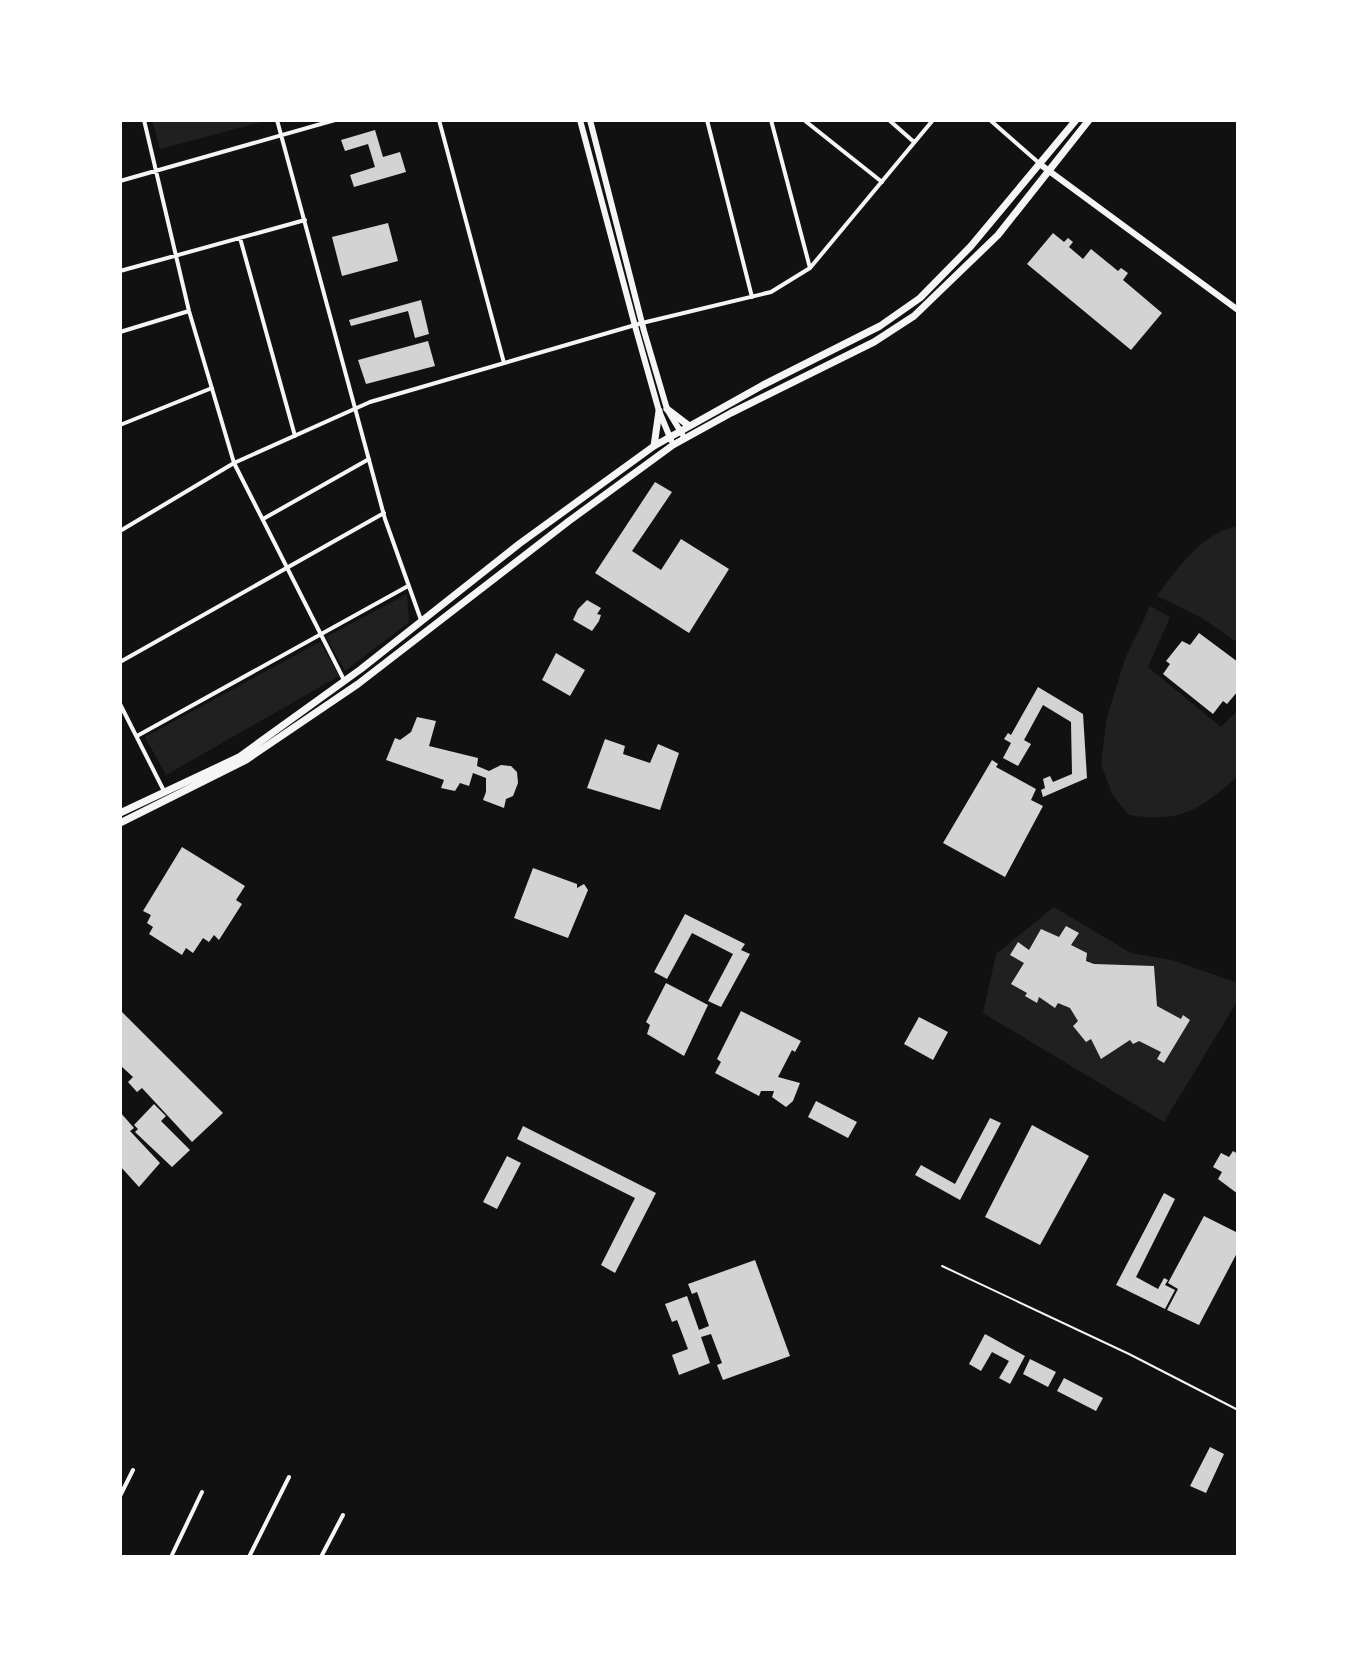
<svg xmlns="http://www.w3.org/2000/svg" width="1358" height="1677" font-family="Overpass,sans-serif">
<rect width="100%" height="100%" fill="#111"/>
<path fill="#202020" d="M152,120H261L262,122L160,149Z
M1238,526V643L1202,618L1157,596C1178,568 1201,533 1238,526Z
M407,594L409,622L345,671L326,637Z
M1150,606L1170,617L1148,667L1221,727L1238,710V776C1199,810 1182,823 1129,815L1113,796L1101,764L1107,717L1125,659Z
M320,642L339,676L166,775L145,737Z
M1054,907L1131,953L1172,960L1238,983V1000L1164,1122L983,1013L996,954Z"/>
<path fill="#d3d3d3" d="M375,130L383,157L400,152L406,172L354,187L350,175L375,167L368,144L345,151L341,140Z
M388,223L398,261L342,276L332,237Z
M1053,233L1064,242L1068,238L1073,242L1069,247L1083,259L1091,249L1118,271L1121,268L1128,273L1123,280L1162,313L1131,350L1027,264Z
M421,300L429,334L415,338L408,311L351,326L349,320Z
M428,341L435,366L366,384L358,360Z
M655,482L672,492L632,551L661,570L681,539L729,569L689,633L595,573Z
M587,600L601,608L597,614L601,615L599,621L592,631L573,620L578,609Z
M1199,633L1238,662V691L1227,704L1223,701L1213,714L1163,674L1170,664L1166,661L1182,641L1190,645Z
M556,653L585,670L570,696L542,680Z
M1038,687L1083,714L1087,778L1043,797L1041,790L1045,788L1043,779L1050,776L1053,782L1072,774L1071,722L1043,705L1024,740L1031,744L1018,766L1003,758L1011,743L1004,739L1008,733L1011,735Z
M417,717L436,721L429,746L478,758L477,766L489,771L501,765L511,766L517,772L518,783L513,796L506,799L504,808L483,800L486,792V778L473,773L469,786L460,783L455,791L441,788L444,780L386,760L395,738L400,740L411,732Z
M605,739L625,746L623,754L650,763L658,744L679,753L660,810L587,788Z
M992,760L998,764L996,767L1036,789L1031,800L1043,806L1005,877L943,843Z
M182,847L245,886L236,900L242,904L219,940L214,935L209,942L203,938L193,953L186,948L182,955L149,934L153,927L147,923L151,915L143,911Z
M533,868L577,884V888L584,884L588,890L568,938L514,918Z
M685,914L745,944L741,950L750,954L721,1007L708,1001L733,954L692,933L667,979L654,972Z
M1066,926L1079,933L1071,945L1087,953L1086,961L1094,964L1154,966L1157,1006L1181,1019L1183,1015L1190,1020L1164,1063L1157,1059L1161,1052L1139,1041L1133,1044L1130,1040L1101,1059L1091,1039L1086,1042L1073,1026L1078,1021L1070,1008L1058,1003L1055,1008L1039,997L1037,1003L1025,996L1027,993L1011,984L1024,963L1010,955L1018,942L1029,950L1041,929L1059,937Z
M666,983L708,1005L684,1056L647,1034L650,1025L646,1022Z
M120,1010L223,1113L192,1142L142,1088L137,1092L128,1082L133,1077L120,1065Z
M741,1011L801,1041L795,1052L792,1050L778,1077L800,1083L793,1101L786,1107L772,1097L774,1091H761L759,1096L715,1073L721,1062L717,1059Z
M919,1017L948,1032L933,1060L904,1044Z
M816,1101L857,1122L848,1138L808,1117Z
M154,1104L166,1116L161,1121L190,1150L172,1167L135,1132L138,1129L134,1125Z
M120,1112L134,1128L130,1131L160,1163L139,1187L120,1166Z
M990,1118L1001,1123L960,1200L915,1175L921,1165L955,1184Z
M1032,1125L1089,1156L1040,1245L985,1217Z
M523,1126L656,1193L615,1273L601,1265L635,1198L517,1139Z
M1233,1151L1238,1154V1194L1218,1179L1222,1172L1213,1167L1221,1153L1229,1157Z
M507,1156L521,1163L497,1209L483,1202Z
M1164,1193L1175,1199L1136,1277L1158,1289L1164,1278L1168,1280L1165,1285L1175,1290L1165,1309L1116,1285Z
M1204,1216L1238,1233V1251L1199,1325L1167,1310L1178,1289L1168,1283Z
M755,1260L790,1356L723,1380L717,1365L722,1363L711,1334L701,1337L710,1363L679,1375L672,1355L688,1349L677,1320L672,1322L665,1304L687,1296L699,1330L709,1326L697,1292L692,1294L688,1284Z
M985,1334L1025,1356L1010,1384L999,1378L1009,1361L992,1352L981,1371L969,1364Z
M1030,1359L1056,1372L1048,1387L1023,1374Z
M1064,1378L1103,1398L1096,1411L1057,1391Z
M1210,1447L1224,1454L1206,1493L1190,1486Z"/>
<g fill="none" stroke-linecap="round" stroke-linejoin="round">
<path stroke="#f5f5f5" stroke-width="2" d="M942,1266L1129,1354L1238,1410"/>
<path stroke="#f5f5f5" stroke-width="4" d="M144,120L189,311L234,463L344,680
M277,120L385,519L421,620
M439,120L504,363
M707,120L752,297
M771,120L810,268
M804,120L882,182
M889,120L914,142
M990,120L1039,163
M120,181L335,120
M240,238L295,436
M120,271L305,220
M120,332L189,311
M120,425L212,388
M263,519L369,459
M120,531L234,463L370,402L642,323L771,292L810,268L933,120
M120,662L384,513
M120,704L164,791
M137,736L408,586
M120,1496L133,1470
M171,1557L202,1492
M249,1557L289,1477
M321,1557L343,1515"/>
<path stroke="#f5f5f5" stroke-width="6" d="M580,120L635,326L659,411L671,440
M590,120L644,331L667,409L682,434
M1041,165L1238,310"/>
<path stroke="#f5f5f5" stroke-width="7" d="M667,409L688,425
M654,446L659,411
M120,813L239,757L361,669L519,544L654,446L763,385L880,326L920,298L971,246L1076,120
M120,823L246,760L358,684L569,521L673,445L731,413L874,342L914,316L998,235L1089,120"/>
</g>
<rect width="1358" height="1677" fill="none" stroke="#ffffff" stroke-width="244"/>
</svg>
